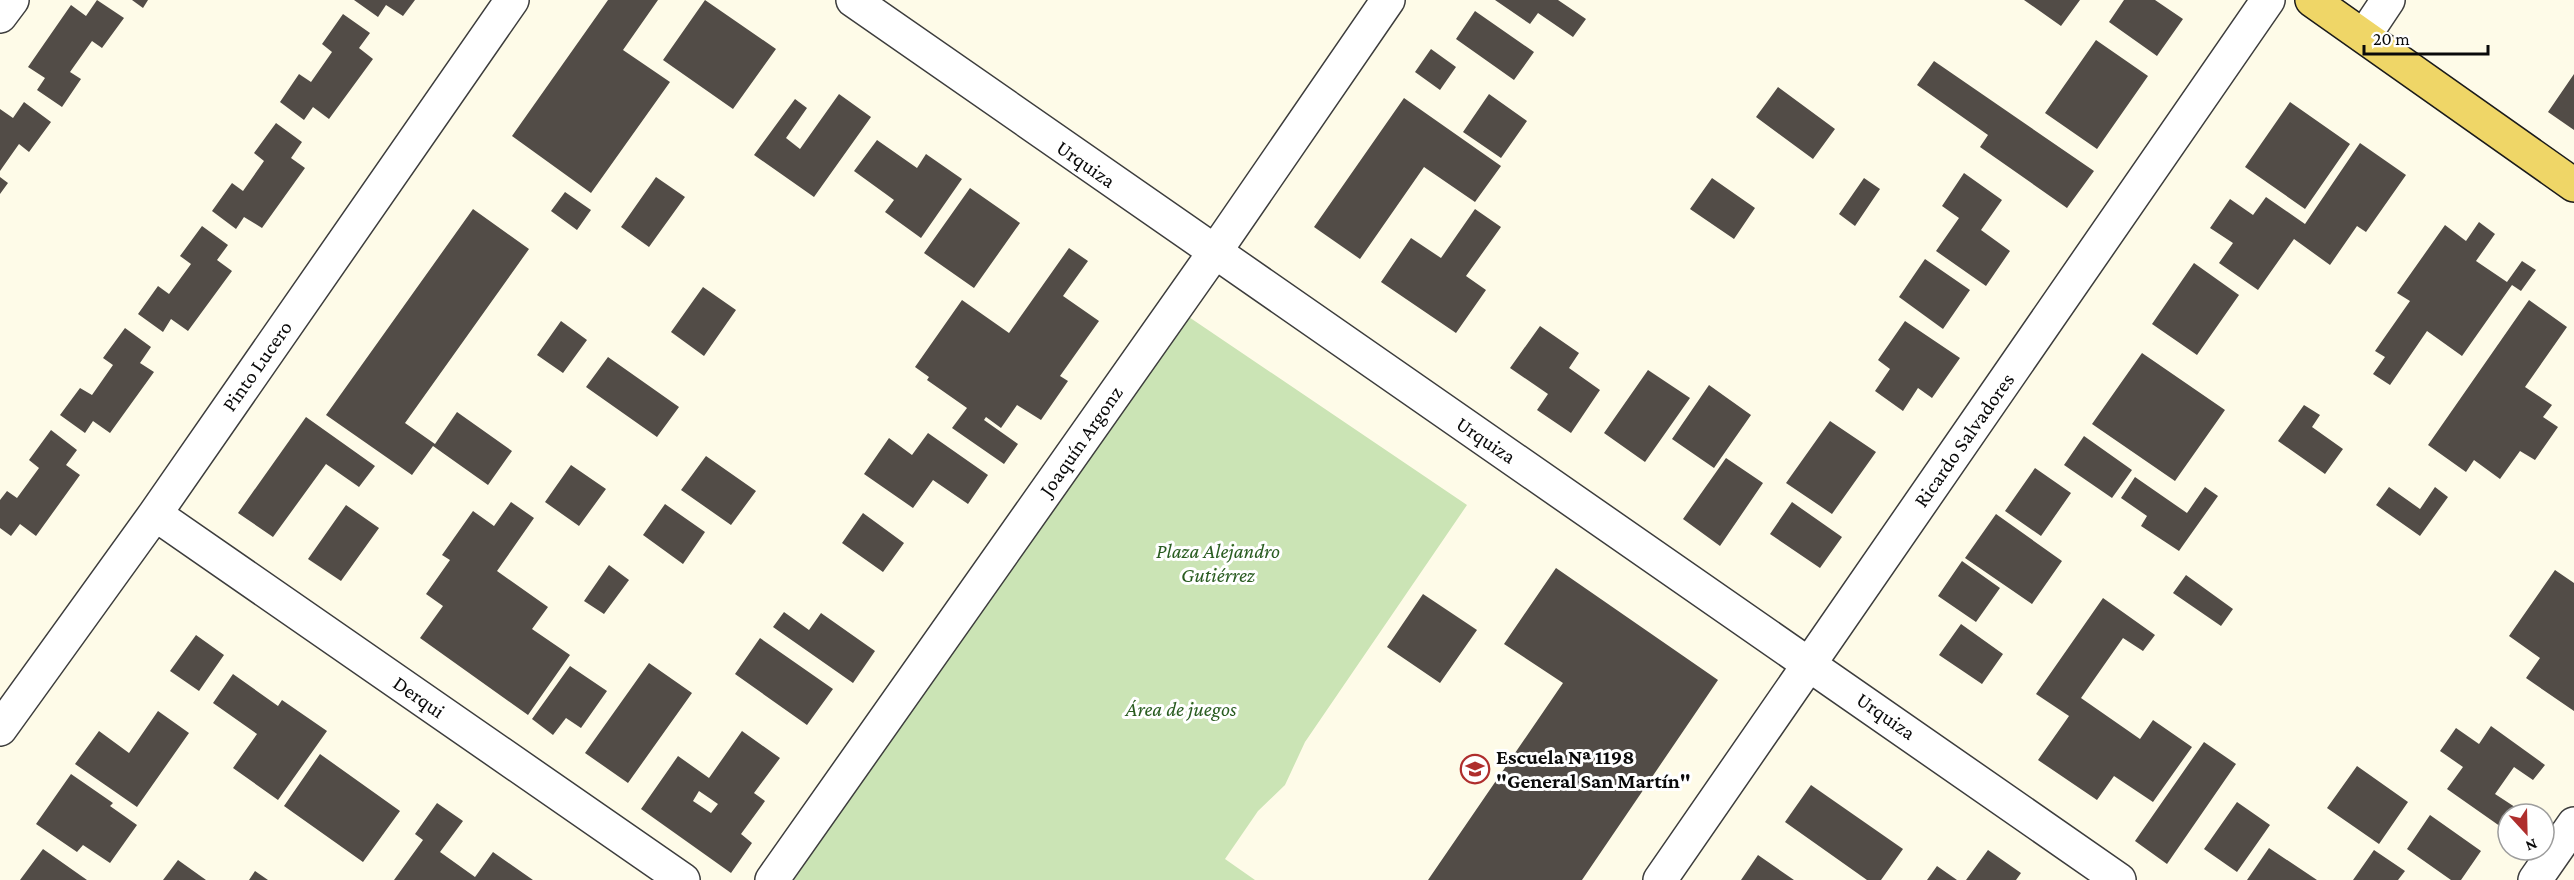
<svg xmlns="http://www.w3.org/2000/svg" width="2574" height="880" font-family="'Crimson Pro',serif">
<rect width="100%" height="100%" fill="#fefbe8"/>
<path fill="#cbe4b5" d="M1180,311L1467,505L1305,742L1285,785L1258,811L1225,859L1255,880H794Z"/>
<path fill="#524c47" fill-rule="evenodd" d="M97,0L124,18L102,48L92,41L70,72L81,79L62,107L37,90L45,78L28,67L71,5L86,16Z
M132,0H148L143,8Z
M354,0H415L403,16L386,5L378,17Z
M608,0H658L623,50L670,82L591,193L512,136Z
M705,0L776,49L733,109L663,60Z
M1495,0H1558L1586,19L1573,37L1538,13L1530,24Z
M2024,0H2080L2061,26Z
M2124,0H2155L2183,19L2157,56L2109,22Z
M1475,11L1534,52L1514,80L1456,39Z
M343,14L370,33L359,48L373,59L329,119L313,107L304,120L280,102L299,74L311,82L332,52L322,44Z
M2096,40L2148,76L2097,149L2045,113Z
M1431,49L1456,67L1440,90L1415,72Z
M1934,61L2094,171L2067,208L1980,147L1988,135L1917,85Z
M2574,74V130L2548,112Z
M1778,87L1835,129L1813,159L1756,117Z
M839,94L871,117L814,197L754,155L795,99L807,108L786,138L800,149Z
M1489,94L1527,121L1501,158L1463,132Z
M1404,98L1501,166L1475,202L1424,167L1360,259L1314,227Z
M24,102L51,122L29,152L19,144L0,171V109L13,118Z
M2290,102L2350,144L2305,209L2245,167Z
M276,123L302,142L291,158L305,168L262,228L244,217L236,229L212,211L232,183L243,191L264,161L254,153Z
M877,140L917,168L926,154L962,179L921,238L885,212L894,200L854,171Z
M2360,143L2406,175L2366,232L2357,226L2330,265L2294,239L2258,290L2219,263L2233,243L2210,228L2230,199L2253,215L2266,197L2305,224Z
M1964,173L2002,200L1981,230L2010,251L1986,286L1936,251L1959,218L1942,206Z
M0,177L8,183L0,194Z
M656,177L685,197L649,247L621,227Z
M1712,178L1755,208L1734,239L1690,209Z
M1864,178L1880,189L1855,226L1839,214Z
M970,188L1020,223L974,288L924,253Z
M565,192L591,210L577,230L551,211Z
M473,209L529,249L405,423L435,444L457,412L512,451L488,485L433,446L412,475L326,415Z
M1475,209L1501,227L1466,276L1486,290L1456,333L1381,282L1411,238L1441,258Z
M2479,222L2495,234L2476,261L2507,282L2522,261L2536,270L2521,291L2512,285L2462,356L2427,331L2390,385L2373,374L2385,357L2375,351L2410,301L2397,293L2445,225L2466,241Z
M202,226L228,245L217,260L232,271L188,331L171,319L163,332L138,314L158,286L169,294L191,264L180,256Z
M1069,248L1088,261L1063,296L1099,321L1060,376L1068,381L1041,420L1017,405L1001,428L986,417L984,420L1018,444L1004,464L952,428L967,408L927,380L929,377L915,367L962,300L1009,333Z
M1925,259L1970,290L1943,329L1899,297Z
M2194,263L2239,295L2197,355L2152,324Z
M703,287L736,310L704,356L671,332Z
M2529,300L2567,327L2525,387L2552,405L2543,417L2558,427L2535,460L2520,451L2500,479L2474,460L2466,472L2428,445Z
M561,321L587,340L563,373L537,355Z
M1905,321L1960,358L1932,398L1918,388L1903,411L1875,391L1890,369L1878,360Z
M1540,326L1579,353L1569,368L1600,390L1571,433L1537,410L1548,394L1510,368Z
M125,328L151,347L140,363L154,372L110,433L93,421L85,433L60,415L80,388L92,395L113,365L103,358Z
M2142,353L2225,410L2175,481L2092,424Z
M608,357L679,407L657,437L586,387Z
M1648,370L1690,398L1645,462L1604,433Z
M1709,385L1751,415L1714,468L1672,439Z
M2304,405L2320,415L2312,427L2343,449L2325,474L2278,441Z
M306,417L375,466L359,487L326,464L273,537L238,513Z
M1830,421L1876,452L1832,514L1786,483Z
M51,430L77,450L66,465L80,475L36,536L20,524L11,536L0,528V500L7,491L17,498L39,468L29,460Z
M928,433L988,475L968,504L933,480L913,508L864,474L889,438L912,455Z
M2084,436L2132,470L2112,498L2064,465Z
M706,456L756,491L731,525L681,490Z
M1726,458L1763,483L1720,546L1683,519Z
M571,465L606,489L579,526L545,502Z
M2035,468L2071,493L2041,536L2005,511Z
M2135,477L2187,513L2205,487L2218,496L2179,551L2141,526L2147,516L2121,498Z
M2389,487L2420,509L2435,487L2448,497L2420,536L2376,505Z
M511,502L534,518L497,571L548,607L532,629L570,655L528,715L420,638L443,606L426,594L450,560L442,555L473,511L494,526Z
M1792,502L1842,537L1820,568L1770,534Z
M665,504L705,532L683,564L643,535Z
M346,505L379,528L341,581L308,559Z
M863,513L904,543L883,572L842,543Z
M1996,514L2062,561L2032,604L1965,558Z
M1962,561L2000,588L1976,622L1938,596Z
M609,565L629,580L604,614L584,601Z
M1556,568L1718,680L1582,880H1428L1563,683L1504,644Z
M2555,570L2574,583V711L2526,678L2540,658L2509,636Z
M2186,575L2233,609L2221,626L2173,593Z
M1423,594L1477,630L1440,683L1387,647Z
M2103,598L2155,635L2143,651L2123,638L2081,698L2140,739L2153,720L2192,747L2153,802L2114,776L2097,800L2038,760L2069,716L2036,694Z
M784,612L809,630L821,613L875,651L853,683L773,627Z
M1961,624L2003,654L1982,684L1939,655Z
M196,635L224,655L199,691L170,671Z
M760,638L833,689L807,725L735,674Z
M649,663L692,693L628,783L585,753Z
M570,666L607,691L581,728L566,718L553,735L532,719Z
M233,674L278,706L282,700L327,731L278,800L233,768L257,734L213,703Z
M158,711L189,733L137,807L75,764L99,731L129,753Z
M2491,726L2545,765L2533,780L2514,767L2495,794L2518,809L2515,814H2508V823L2504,829L2447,789L2463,767L2440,751L2456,728L2479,744Z
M742,731L780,758L754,793L765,801L741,834L752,843L731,873L641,809L678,756L709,778ZM699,791L718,804L711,813L693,801Z
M2204,742L2236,764L2167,864L2135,841Z
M320,754L400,811L363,862L284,806Z
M2357,766L2408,802L2379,844L2327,808Z
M71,774L113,803L110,806L137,825L110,863L83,845L77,852L36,824Z
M1811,785L1903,849L1881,880H1867L1785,822Z
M2237,802L2270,825L2237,872L2204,849Z
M437,803L463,821L440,852L475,877L493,852L533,880H394L423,840L415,834Z
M2430,815L2481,851L2461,880H2451L2407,849Z
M2269,848L2317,880H2247Z
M43,849L87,880H20Z
M1988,850L2021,873L2016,880H1966Z
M2374,850L2405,871L2398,880H2353Z
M1758,855L1794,880H1741Z
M178,860L206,880H163Z
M1937,866L1957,880H1927Z
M255,871L268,880H249Z"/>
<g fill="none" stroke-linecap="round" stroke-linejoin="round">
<g stroke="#3d3d3d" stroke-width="36">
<path id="minor" d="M853,0C1274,295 1699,584 2119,880
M0,16L12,0
M2364,36L2388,0
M155,514L683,880
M0,729L155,514L512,0
M772,880L1214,253L1388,0
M1660,880L2268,0
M2535,880L2574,824"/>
</g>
<g stroke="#1b1b1b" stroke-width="36">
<path id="major" d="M2312,0L2574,185"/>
</g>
<use href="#minor" stroke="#fff" stroke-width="33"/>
<use href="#major" stroke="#efd667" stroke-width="33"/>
</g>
<defs>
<g id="school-ring" transform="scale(1.5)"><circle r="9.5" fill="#fff" stroke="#af2e2d" stroke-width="1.5"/><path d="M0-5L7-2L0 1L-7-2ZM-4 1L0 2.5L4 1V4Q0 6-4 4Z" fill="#af2e2d"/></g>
</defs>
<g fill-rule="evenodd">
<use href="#school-ring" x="1475" y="769"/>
</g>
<g text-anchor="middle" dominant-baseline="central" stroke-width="6" stroke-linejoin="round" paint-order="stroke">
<g font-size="21" fill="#0a0a0a" stroke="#fff">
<text transform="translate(1086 164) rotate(35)">Urquiza</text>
<text transform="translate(257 366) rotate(-55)">Pinto Lucero</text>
<text transform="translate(1486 440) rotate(34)">Urquiza</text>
<text transform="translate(1964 440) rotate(-55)">Ricardo Salvadores</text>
<text transform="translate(1081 441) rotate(-55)">Joaquín Argonz</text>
<text transform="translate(419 697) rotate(35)">Derqui</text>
<text transform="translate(1886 716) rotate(35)">Urquiza</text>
</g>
<g font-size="21" font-style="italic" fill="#295c20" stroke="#fff">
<text x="1218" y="551">Plaza Alejandro<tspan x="1218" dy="24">Gutiérrez</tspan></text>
<text x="1181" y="709">Área de juegos</text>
</g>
<g font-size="21" font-weight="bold" fill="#0a0a0a" stroke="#fff" text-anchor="start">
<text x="1496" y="757">Escuela Nª 1198<tspan x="1496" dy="24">"General San Martín"</tspan></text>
</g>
</g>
<g transform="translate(2526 832) rotate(158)"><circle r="28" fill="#ffffff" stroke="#9d9d9d" stroke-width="1.5"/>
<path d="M0-4.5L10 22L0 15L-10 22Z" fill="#af2e2d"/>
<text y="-9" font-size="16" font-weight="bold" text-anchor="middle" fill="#0a0a0a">N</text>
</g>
<path d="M2364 45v9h124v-9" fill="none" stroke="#0a0a0a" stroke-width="3"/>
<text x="2373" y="45" font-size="18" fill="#0a0a0a" stroke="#ffffff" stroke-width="4.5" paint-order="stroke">20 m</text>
</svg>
